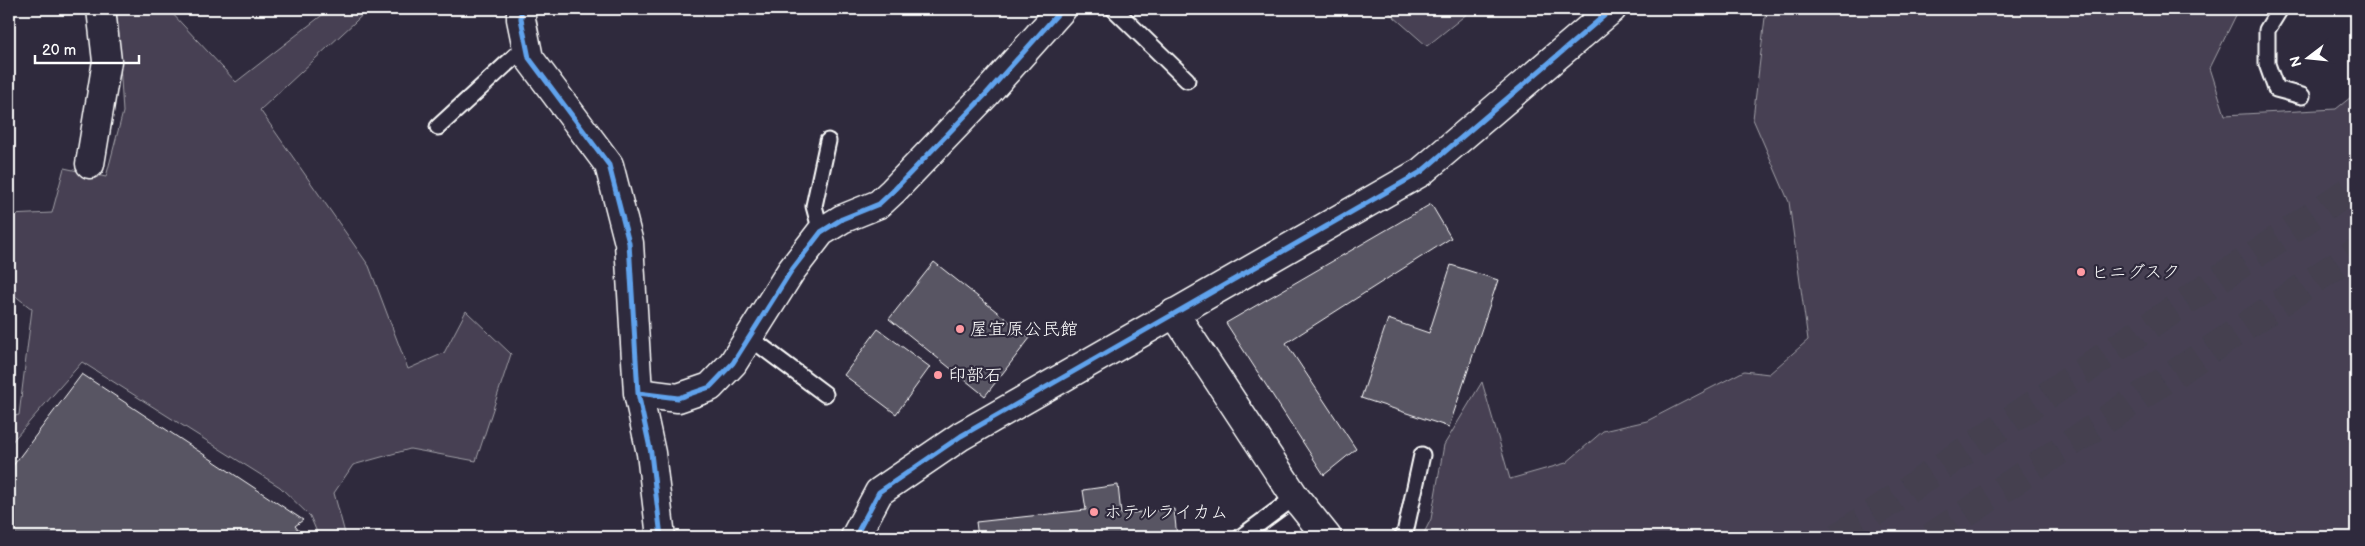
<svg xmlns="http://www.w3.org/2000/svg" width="2365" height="546" font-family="'Balsamiq Sans','Klee One',sans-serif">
<rect width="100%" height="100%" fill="#2f2a3d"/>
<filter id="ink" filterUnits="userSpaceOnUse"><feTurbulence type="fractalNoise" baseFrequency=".02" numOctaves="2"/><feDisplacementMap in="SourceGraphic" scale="10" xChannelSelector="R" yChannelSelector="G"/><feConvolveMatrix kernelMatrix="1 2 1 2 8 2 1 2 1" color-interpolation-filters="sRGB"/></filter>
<g filter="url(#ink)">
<path fill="#464152" stroke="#a2a0a8" d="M330,9H369L260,110L369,266L408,369L444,353L466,311L511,354L476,461L410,449L353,465L334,493L346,537H319L310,516L280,487L82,362L9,445V417L19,415L32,309L9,291V215L52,213L64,168L106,177L123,112L117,14L170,11L236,82Z
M1385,9H1473L1427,46Z
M1766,9H2239L2210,68L2225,115L2336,109L2356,93V537H1422L1431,519L1444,445L1482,382L1510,479L1566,463L1603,431L1647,421L1744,371L1769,374L1808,340L1789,202L1753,119Z"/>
<path fill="#595564" stroke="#fff" d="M1431,204L1451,238L1286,343L1356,449L1324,475L1226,323Z
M934,262L1030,338L985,396L889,319Z
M1451,265L1498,280L1449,427L1361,398L1388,319L1429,333Z
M878,329L930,367L896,414L844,375Z
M82,374L303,520L295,526L304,537H9V471Z
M1118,485L1121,514L1174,509L1177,537H978L976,522L1086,510L1083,490Z"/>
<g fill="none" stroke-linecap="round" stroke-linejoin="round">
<path stroke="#443f50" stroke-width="28" stroke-dasharray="28 14" stroke-linecap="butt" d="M1838,537L2356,186
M1931,537L2356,252"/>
<g stroke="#fff" stroke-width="19">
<path id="service" d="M1114,9L1187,80
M2280,9L2267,30V64L2276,89L2302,96
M438,127L526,46
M821,232L814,206L828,141
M749,337L825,394
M1241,537L1295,497
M1402,537L1405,533L1422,455"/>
</g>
<g stroke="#fff" stroke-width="31">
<path id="minor" d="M521,9V19L529,58L609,165L629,243L638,393
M90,164L107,61L101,9
M1174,313L1295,497L1327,537
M661,537L651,453L638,393L678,398L710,387L733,363L791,271L821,232L842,219L879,204L893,191L987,93L1062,9"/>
</g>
<g stroke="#fff" stroke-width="31">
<path id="tertiary" d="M855,537L879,492L961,436L1421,172L1612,9"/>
</g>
<use href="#service" stroke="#2f2a3d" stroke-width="15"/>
<use href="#minor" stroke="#2f2a3d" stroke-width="28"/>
<use href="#tertiary" stroke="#2f2a3d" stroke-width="28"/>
<g stroke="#2f2a3d" stroke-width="8">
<path id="cycleway" d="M521,9V19L529,58L609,165L629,243L638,393
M661,537L651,453L638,393L678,398L710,387L733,363L791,271L821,232L842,219L879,204L893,191L987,93L1062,9
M855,537L879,492L961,436L1421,172L1612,9"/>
</g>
<use href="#cycleway" stroke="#60a3ed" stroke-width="5"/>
</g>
</g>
<g fill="#ff9aa2" stroke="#2f2a3d" stroke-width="2">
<circle cx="2081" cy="272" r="5"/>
<circle cx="960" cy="329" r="5"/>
<circle cx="938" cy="375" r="5"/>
<circle cx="1094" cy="512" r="5"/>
</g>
<g text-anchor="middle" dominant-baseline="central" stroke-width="4.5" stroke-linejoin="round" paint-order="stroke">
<g font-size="18" fill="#fff" stroke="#2f2a3d" text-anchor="start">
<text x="2091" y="272">ヒニグスク</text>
<text x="970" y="329">屋宜原公民館</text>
<text x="948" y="375">印部石</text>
<text x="1104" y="512">ホテルライカム</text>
</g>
</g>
<rect width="2365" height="546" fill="none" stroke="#2f2a3d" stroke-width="30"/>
<rect x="15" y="15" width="2335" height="516" fill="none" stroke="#fff" stroke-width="2" filter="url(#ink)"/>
<g transform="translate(2308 58) rotate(254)" stroke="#2f2a3d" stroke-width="4" paint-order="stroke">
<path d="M0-4L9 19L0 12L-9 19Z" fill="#ffffff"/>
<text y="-8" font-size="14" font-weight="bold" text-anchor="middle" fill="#ffffff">N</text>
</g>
<path d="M35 55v8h104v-8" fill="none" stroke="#ffffff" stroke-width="2.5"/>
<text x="42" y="55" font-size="15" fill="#ffffff" stroke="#2f2a3d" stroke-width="4" paint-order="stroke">20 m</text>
</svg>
